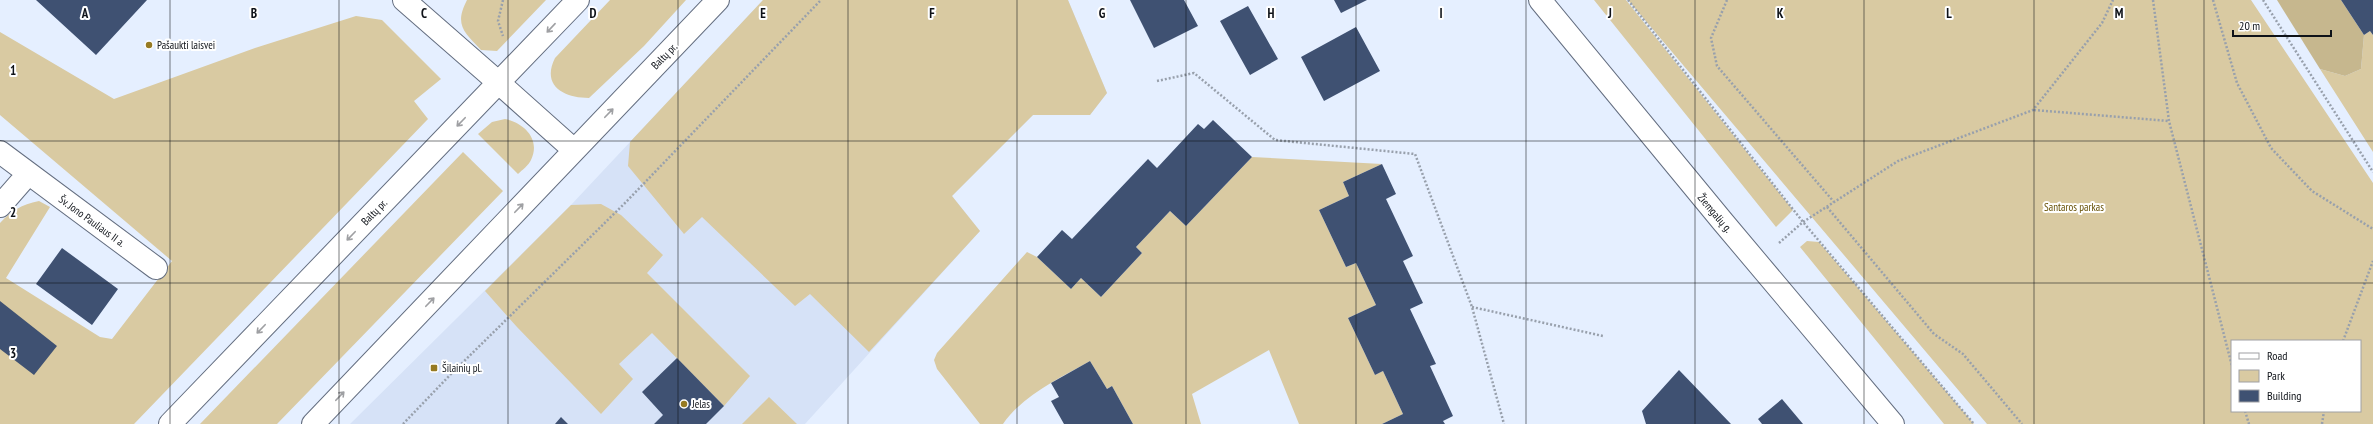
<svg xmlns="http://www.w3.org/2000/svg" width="2373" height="424" font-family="'PT Sans Narrow',sans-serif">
<rect width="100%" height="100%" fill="#e5efff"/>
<path fill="#d6e2f7" d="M763,0H1068L1107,93L1090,115H1033L952,196L980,231L805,424H350L571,205Z"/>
<path fill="#d9caa2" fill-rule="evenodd" d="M467,0H546L497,51L481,50C464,32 454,25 467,0Z
M610,0H686L644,46L589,98C564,98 541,86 555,58Z
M763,0H1068L1107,93L1090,115H1033L952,196L980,231L869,352L810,294L795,306L702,217L684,234L628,166L630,142Z
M1594,0H1626L1793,210L1776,227Z
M1628,0H2251L2373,183V424H1987ZM2232,341H2360V411H2232Z
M356,16L382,20L441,79L414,101L428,119L134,424H0V223C12,210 21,205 39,201L50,207L6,278L100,337L112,339L172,261L0,115V32L114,99L255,48Z
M2370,31L2373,35V152L2320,69L2345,76L2361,69L2364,35Z
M505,119C524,123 541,139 531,160C529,165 522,170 518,174L478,134L492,122Z
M463,152L503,191L277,424H200Z
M1252,157L1382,164L1343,182L1349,196L1319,210L1346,267L1356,263L1376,305L1348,318L1375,375L1383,371L1403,414L1382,424H1299L1269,350L1192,394L1201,424H1133L1112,386L1107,389L1090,361C1060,378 1023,395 1003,424H980L937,369L934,360L937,353L1027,252L1037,257L1071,289L1081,278L1101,297L1142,253L1136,247L1170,211L1186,226Z
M601,204L621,215L663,255L647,273L750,376L724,406L652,333L619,364L633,379L601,414L517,327L485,291L571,205Z
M1807,241L1819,242L1974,424H1944L1800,247Z
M769,397L797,424H742Z"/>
<path fill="#c6b78e" d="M2277,0H2341L2364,35L2361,69L2345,76L2320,69Z"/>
<path fill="#3f5172" d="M36,0H147L96,55Z
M1130,0H1184L1198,26L1154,48Z
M1334,0H1367L1341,13Z
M2341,0H2373V35L2370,31L2364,35Z
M1248,6L1278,59L1250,75L1220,21Z
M1356,27L1380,71L1324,101L1301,57Z
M1213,120L1252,157L1186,226L1170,211L1136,247L1142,253L1101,297L1081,278L1071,289L1037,257L1062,230L1072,239L1148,159L1157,168L1198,124L1204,129Z
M1382,164L1396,194L1386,199L1413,256L1403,261L1423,303L1410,309L1436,364L1430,366L1453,416L1443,421L1445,424H1382L1403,414L1383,371L1375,375L1348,318L1376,305L1356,263L1346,267L1319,210L1349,196L1343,182Z
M62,248L118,289L92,325L36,284Z
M0,301L57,346L34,375L0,349Z
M677,358L724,406L706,424H654L663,415L642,392Z
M1090,361L1107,389L1112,386L1133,424H1064L1051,401L1059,397L1051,383Z
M1679,370L1731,424H1646L1642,411Z
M1782,399L1803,424H1762L1758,419Z
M561,417L568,424H555Z"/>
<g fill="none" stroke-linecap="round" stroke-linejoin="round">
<g stroke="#646e80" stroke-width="24">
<path id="street" d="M404,0L499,83
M0,152L156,268
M0,206L28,174"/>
</g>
<g stroke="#646e80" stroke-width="24">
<path id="secondary" d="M1540,0L1723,222L1893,424
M499,83L574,150
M170,424L578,0
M313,424L718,0"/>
</g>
<path stroke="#98a0ac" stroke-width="2.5" stroke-dasharray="2 2" stroke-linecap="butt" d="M503,0L498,21L503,36
M1628,0L1803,222L1974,424
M1727,0L1711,38L1717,66L1834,202
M2153,0L2169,121L2232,366
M2213,0L2237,83L2271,148L2312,191L2373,229
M2263,0L2373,172
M1157,81L1194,73L1275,140L1415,154L1472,307L1504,424
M2034,110L2169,121
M1827,207L1934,334L1963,354L2022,424
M1779,243L1803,222L1898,161L2033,110L2102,23L2113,0
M1472,307L1603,336
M2343,341L2373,261
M2245,411L2249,424
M403,424L451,374L625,203L821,0
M2322,424L2324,411"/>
<use href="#street" stroke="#fff" stroke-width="22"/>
<use href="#secondary" stroke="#fff" stroke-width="22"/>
</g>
<defs><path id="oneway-shaft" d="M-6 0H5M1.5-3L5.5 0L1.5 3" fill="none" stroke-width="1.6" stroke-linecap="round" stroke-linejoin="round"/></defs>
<g stroke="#9fa0a3">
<use href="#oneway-shaft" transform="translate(551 28) rotate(133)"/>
<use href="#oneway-shaft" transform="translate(609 113) rotate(-46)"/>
<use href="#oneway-shaft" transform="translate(461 122) rotate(134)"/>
<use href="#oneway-shaft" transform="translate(519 208) rotate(-46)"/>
<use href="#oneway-shaft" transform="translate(351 236) rotate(134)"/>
<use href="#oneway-shaft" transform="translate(430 302) rotate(-46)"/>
<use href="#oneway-shaft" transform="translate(261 329) rotate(134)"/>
<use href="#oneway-shaft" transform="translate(340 396) rotate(-46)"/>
</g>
<path fill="none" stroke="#0e1218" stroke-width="1" stroke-opacity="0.55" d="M170,0V424M339,0V424M508,0V424M678,0V424M848,0V424M1017,0V424M1186,0V424M1356,0V424M1526,0V424M1695,0V424M1864,0V424M2034,0V424M2204,0V424M0,141H2373M0,283H2373"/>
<g fill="#967a22" stroke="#fff" stroke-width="1.5">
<circle cx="149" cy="45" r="4"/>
<rect x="430" y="364" width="8" height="8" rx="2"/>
<circle cx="684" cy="404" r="4"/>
</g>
<g text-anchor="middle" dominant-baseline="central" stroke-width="4" stroke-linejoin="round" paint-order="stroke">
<g font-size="11" fill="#0e1218" stroke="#fff" text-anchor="start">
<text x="157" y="45">Pašaukti laisvei</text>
<text x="442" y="368">Šilainių pl.</text>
<text x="692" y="404">Jelas</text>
</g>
<g font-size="11" fill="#0e1218" stroke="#fff">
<text transform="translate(664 56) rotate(-46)">Baltų pr.</text>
<text transform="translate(374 212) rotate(-46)">Baltų pr.</text>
<text transform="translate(1715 213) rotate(50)">Žiemgalių g.</text>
<text transform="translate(92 221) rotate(36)">Šv. Jono Pauliaus II a.</text>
</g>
<g font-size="11" fill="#654f03" stroke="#fff">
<text x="2074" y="207">Santaros parkas</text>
</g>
</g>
<g font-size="13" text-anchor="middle" font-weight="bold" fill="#0e1218" stroke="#fff" stroke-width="4" stroke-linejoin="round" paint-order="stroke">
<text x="85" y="18">A</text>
<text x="254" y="18">B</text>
<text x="424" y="18">C</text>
<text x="593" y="18">D</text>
<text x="763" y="18">E</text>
<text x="932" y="18">F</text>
<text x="1102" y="18">G</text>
<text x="1271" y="18">H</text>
<text x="1441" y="18">I</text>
<text x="1610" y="18">J</text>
<text x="1780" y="18">K</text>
<text x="1949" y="18">L</text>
<text x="2119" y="18">M</text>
<text x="13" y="75">1</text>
<text x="13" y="217">2</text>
<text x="13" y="358">3</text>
</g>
<rect x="2231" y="340" width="130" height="72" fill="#ffffff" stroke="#9fa0a3"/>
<rect x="2239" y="353" width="20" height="6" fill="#ffffff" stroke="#9fa0a3"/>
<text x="2267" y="360" font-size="12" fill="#0e1218">Road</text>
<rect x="2239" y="370" width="20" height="12" fill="#d9caa2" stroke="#9fa0a3"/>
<text x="2267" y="380" font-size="12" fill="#0e1218">Park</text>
<rect x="2239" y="390" width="20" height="12" fill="#3f5172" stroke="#9fa0a3"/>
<text x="2267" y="400" font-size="12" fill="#0e1218">Building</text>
<path d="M2233 30v6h98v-6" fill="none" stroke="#0e1218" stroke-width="2"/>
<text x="2239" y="30" font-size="12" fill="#0e1218" stroke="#ffffff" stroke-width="3" paint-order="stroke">20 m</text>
</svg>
